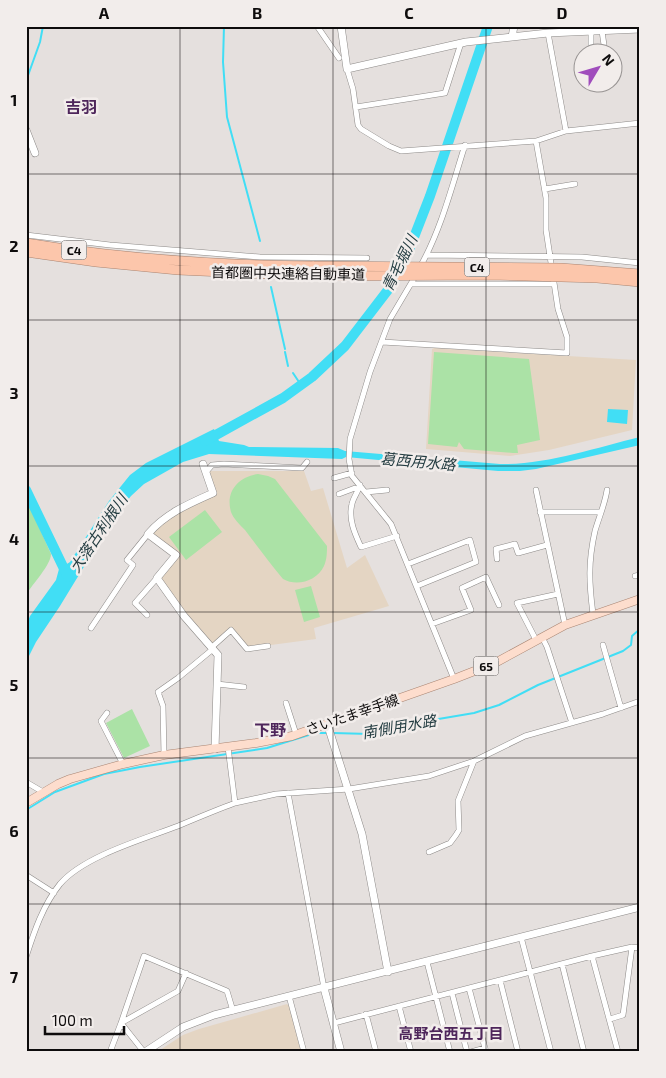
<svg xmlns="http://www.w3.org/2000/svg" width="666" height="1078" font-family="'Exo 2','Noto Sans JP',sans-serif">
<rect width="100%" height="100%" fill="#e5e0de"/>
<path fill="#e4d5c3" d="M434,348L636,360L632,430L549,450L510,456L426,449L432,349Z
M209,471H304L311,491L323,488L347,568L365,555L389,606L314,628L316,639L248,648L231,628L211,646L185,615L159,578L178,554L151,534L171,516L216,494Z
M287,1004L289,1006L301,1052H157L183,1035L199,1029Z"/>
<path fill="#abe2a6" d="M434,352L529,359L540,440L517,445L518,453H513L464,449L459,442L457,447L428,444Z
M258,474L268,476L275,479L327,546C327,552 327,559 324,566C317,581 297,587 283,579C270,563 257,546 245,530C240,525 233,518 231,512C225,491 239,477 258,474Z
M26,498L51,554C51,565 33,583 26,595Z
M205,510L222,532L186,560L169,537Z
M311,586L320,617L304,622L295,590Z
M132,709L150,746L124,758L106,723Z"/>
<path fill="#41def5" d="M608,409L628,410L627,424L607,422Z
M214,429L219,441L244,445L249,447L338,448L345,451L500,464C545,465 595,448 640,437V445L536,469L520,471H498L346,457L342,459L209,454L183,462L144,484L131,496L113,519L60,606L36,642L26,662V626L30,616L56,580L59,569L70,562L109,501L130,475L146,463Z"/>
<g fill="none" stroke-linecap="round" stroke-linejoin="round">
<path stroke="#41def5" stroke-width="2" d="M224,26L223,62L227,117L260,241
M26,81L40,42L43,26
M271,287L285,349
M285,352L288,366
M293,373L301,385
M333,733L370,734L403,725L474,713L499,705L538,685L623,651L631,645L632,636L640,629
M26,810L55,792L104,774L140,767L267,748L315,733H328"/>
<path stroke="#41def5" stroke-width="10" d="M205,441L283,398L312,377L345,346L391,286L409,250L430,196L488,26
M26,490L68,577"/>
<g stroke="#8d8a88" stroke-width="6">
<path id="street" d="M317,26L339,58
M591,31V52
M602,31L605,52
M548,33L566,131
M347,69L353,89L358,125L361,129L389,146L401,151L536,141L566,131L640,123
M356,107L445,93L461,43
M545,189L575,184
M26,235L110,245L260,257L367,258
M427,255L582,257L640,263
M420,267C441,230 452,186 465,145
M416,275L390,319L370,372L350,439L349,459L352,476L391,524L454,679
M411,284H554
M382,342L567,353V337L558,309L546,230V198L536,141
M206,472L212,465L224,464L302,468L307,462
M334,478L352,473
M360,485C358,492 353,498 352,504C348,519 355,534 361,547L397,536
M536,490L565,625
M366,492L387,490
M339,494L355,488L358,490
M540,512H601
M497,559L496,549L515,544L518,553L547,545
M408,564L470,540L476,562L417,586
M635,576L640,575
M593,614C589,583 588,562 595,531C599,517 605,504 607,490
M147,615L135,603L157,578
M432,624L471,610L462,588L486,577L499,605
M91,628L133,565L127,560L148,534
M542,637L547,647L572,723
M536,640L517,603L558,594
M603,645L621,708
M212,647L231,630L247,649L268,646
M217,684L244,687
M286,703L296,734
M107,713L101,721L123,764
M228,747L235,803
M164,755L163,706L158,692L178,678L213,649
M26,782L43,792
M288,793L324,988
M429,852L450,843L456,835L459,830L458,801L474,761
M26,875L54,893
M521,937L551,1052
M592,956L618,1052
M26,957C34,932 43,905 60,884C84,856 144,839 178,826C197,818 216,810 235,803L276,794L349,789L429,776L474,761L525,736L603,714L640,701
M427,962L450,1052
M562,964L584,1052
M500,980L518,1052
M469,988L486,1052
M452,993L467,1052
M289,996L304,1052
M399,1006L411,1052
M366,1014L376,1052
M610,1019L623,1015L632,947
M334,1023L592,956L632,947L640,948
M110,1052L121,1023L178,991L186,973
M144,1052L121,1023L144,956L227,991L233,1011
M471,1052L485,1048"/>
</g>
<g stroke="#8d8a88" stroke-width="8">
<path id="secondary" d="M341,26L347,69L466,42L548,33L640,29
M512,37L514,26
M26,130L35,153
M203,464L213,493C188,504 165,514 148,534L176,555L157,578L184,616L218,655L215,749
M327,723L362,834L388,972
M324,988L341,1052
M145,1052L183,1027L214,1015L640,907"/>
</g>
<g stroke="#a98573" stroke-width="9">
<path id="primary" d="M26,803L58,784L70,779L123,764L164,755L256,743L292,736L454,679L495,663L565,625L640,599"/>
</g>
<g stroke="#a98573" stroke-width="10">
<path id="highway" d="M26,243C121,259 218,265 314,266
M26,252L96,262L178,270L315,276"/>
</g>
<use href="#street" stroke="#fff" stroke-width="5"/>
<use href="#secondary" stroke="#fff" stroke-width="7"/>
<use href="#primary" stroke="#fdddcd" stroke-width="8"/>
<use href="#highway" stroke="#fcc6ab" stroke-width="9"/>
<g stroke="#a98573" stroke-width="10" stroke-linecap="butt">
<path id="highway-bridge" d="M314,266L561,268L640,274
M315,276L491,275L597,278L640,282"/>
</g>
<use href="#highway-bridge" stroke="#fcc6ab" stroke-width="9"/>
</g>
<path fill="none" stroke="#0e0c0c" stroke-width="1" stroke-opacity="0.55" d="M180,26V1052M333,26V1052M486,26V1052M26,174H640M26,320H640M26,466H640M26,612H640M26,758H640M26,904H640"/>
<g text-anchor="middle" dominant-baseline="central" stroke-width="5" stroke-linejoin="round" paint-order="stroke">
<g fill="#f2edeb" stroke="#52504f" stroke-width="1">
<rect x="61.5" y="240.5" width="25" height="19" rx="4"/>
<rect x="464.5" y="257.5" width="25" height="19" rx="4"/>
<rect x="473.5" y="656.5" width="25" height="19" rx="4"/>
</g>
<g font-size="12" font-weight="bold" fill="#0e0c0c">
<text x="74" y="250">C4</text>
<text x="477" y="267">C4</text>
<text x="486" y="666">65</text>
</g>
<g font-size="14" fill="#0e0c0c" stroke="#f2edeb">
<text transform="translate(288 273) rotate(1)">首都圏中央連絡自動車道</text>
<text transform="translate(352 714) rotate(-19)">さいたま幸手線</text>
</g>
<g font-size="15" font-style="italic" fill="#243d42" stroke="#f2edeb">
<text transform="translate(399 263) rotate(-64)">青毛堀川</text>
<text transform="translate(418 461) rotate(5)">葛西用水路</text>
<text transform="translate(98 533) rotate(-56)">大落古利根川</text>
<text transform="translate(399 726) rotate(-10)">南側用水路</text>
</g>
<g font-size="15" font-weight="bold" fill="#4e265b" stroke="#f2edeb">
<text x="451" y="1033">高野台西五丁目</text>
</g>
<g font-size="16" font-weight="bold" fill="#4e265b" stroke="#f2edeb">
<text x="81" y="106">吉羽</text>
<text x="270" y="729">下野</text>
</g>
</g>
<rect width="666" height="1078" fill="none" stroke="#f2edeb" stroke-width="55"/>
<g transform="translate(598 68) rotate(52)"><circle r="24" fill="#f2edeb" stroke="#979392"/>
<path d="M0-4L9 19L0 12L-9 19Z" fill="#a04dbc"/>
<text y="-8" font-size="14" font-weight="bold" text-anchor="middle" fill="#0e0c0c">N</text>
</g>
<path d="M45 1026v8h79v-8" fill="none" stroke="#0e0c0c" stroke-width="2.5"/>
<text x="52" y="1026" font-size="15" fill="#0e0c0c" stroke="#f2edeb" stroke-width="4" paint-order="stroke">100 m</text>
<rect x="28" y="28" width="610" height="1022" fill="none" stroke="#0e0c0c" stroke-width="2"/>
<g font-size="16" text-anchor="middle" font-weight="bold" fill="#0e0c0c">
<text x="104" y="19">A</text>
<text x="257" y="19">B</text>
<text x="409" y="19">C</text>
<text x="562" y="19">D</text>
<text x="14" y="106">1</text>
<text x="14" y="252">2</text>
<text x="14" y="399">3</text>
<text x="14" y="545">4</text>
<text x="14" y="691">5</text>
<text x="14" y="837">6</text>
<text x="14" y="983">7</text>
</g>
</svg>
